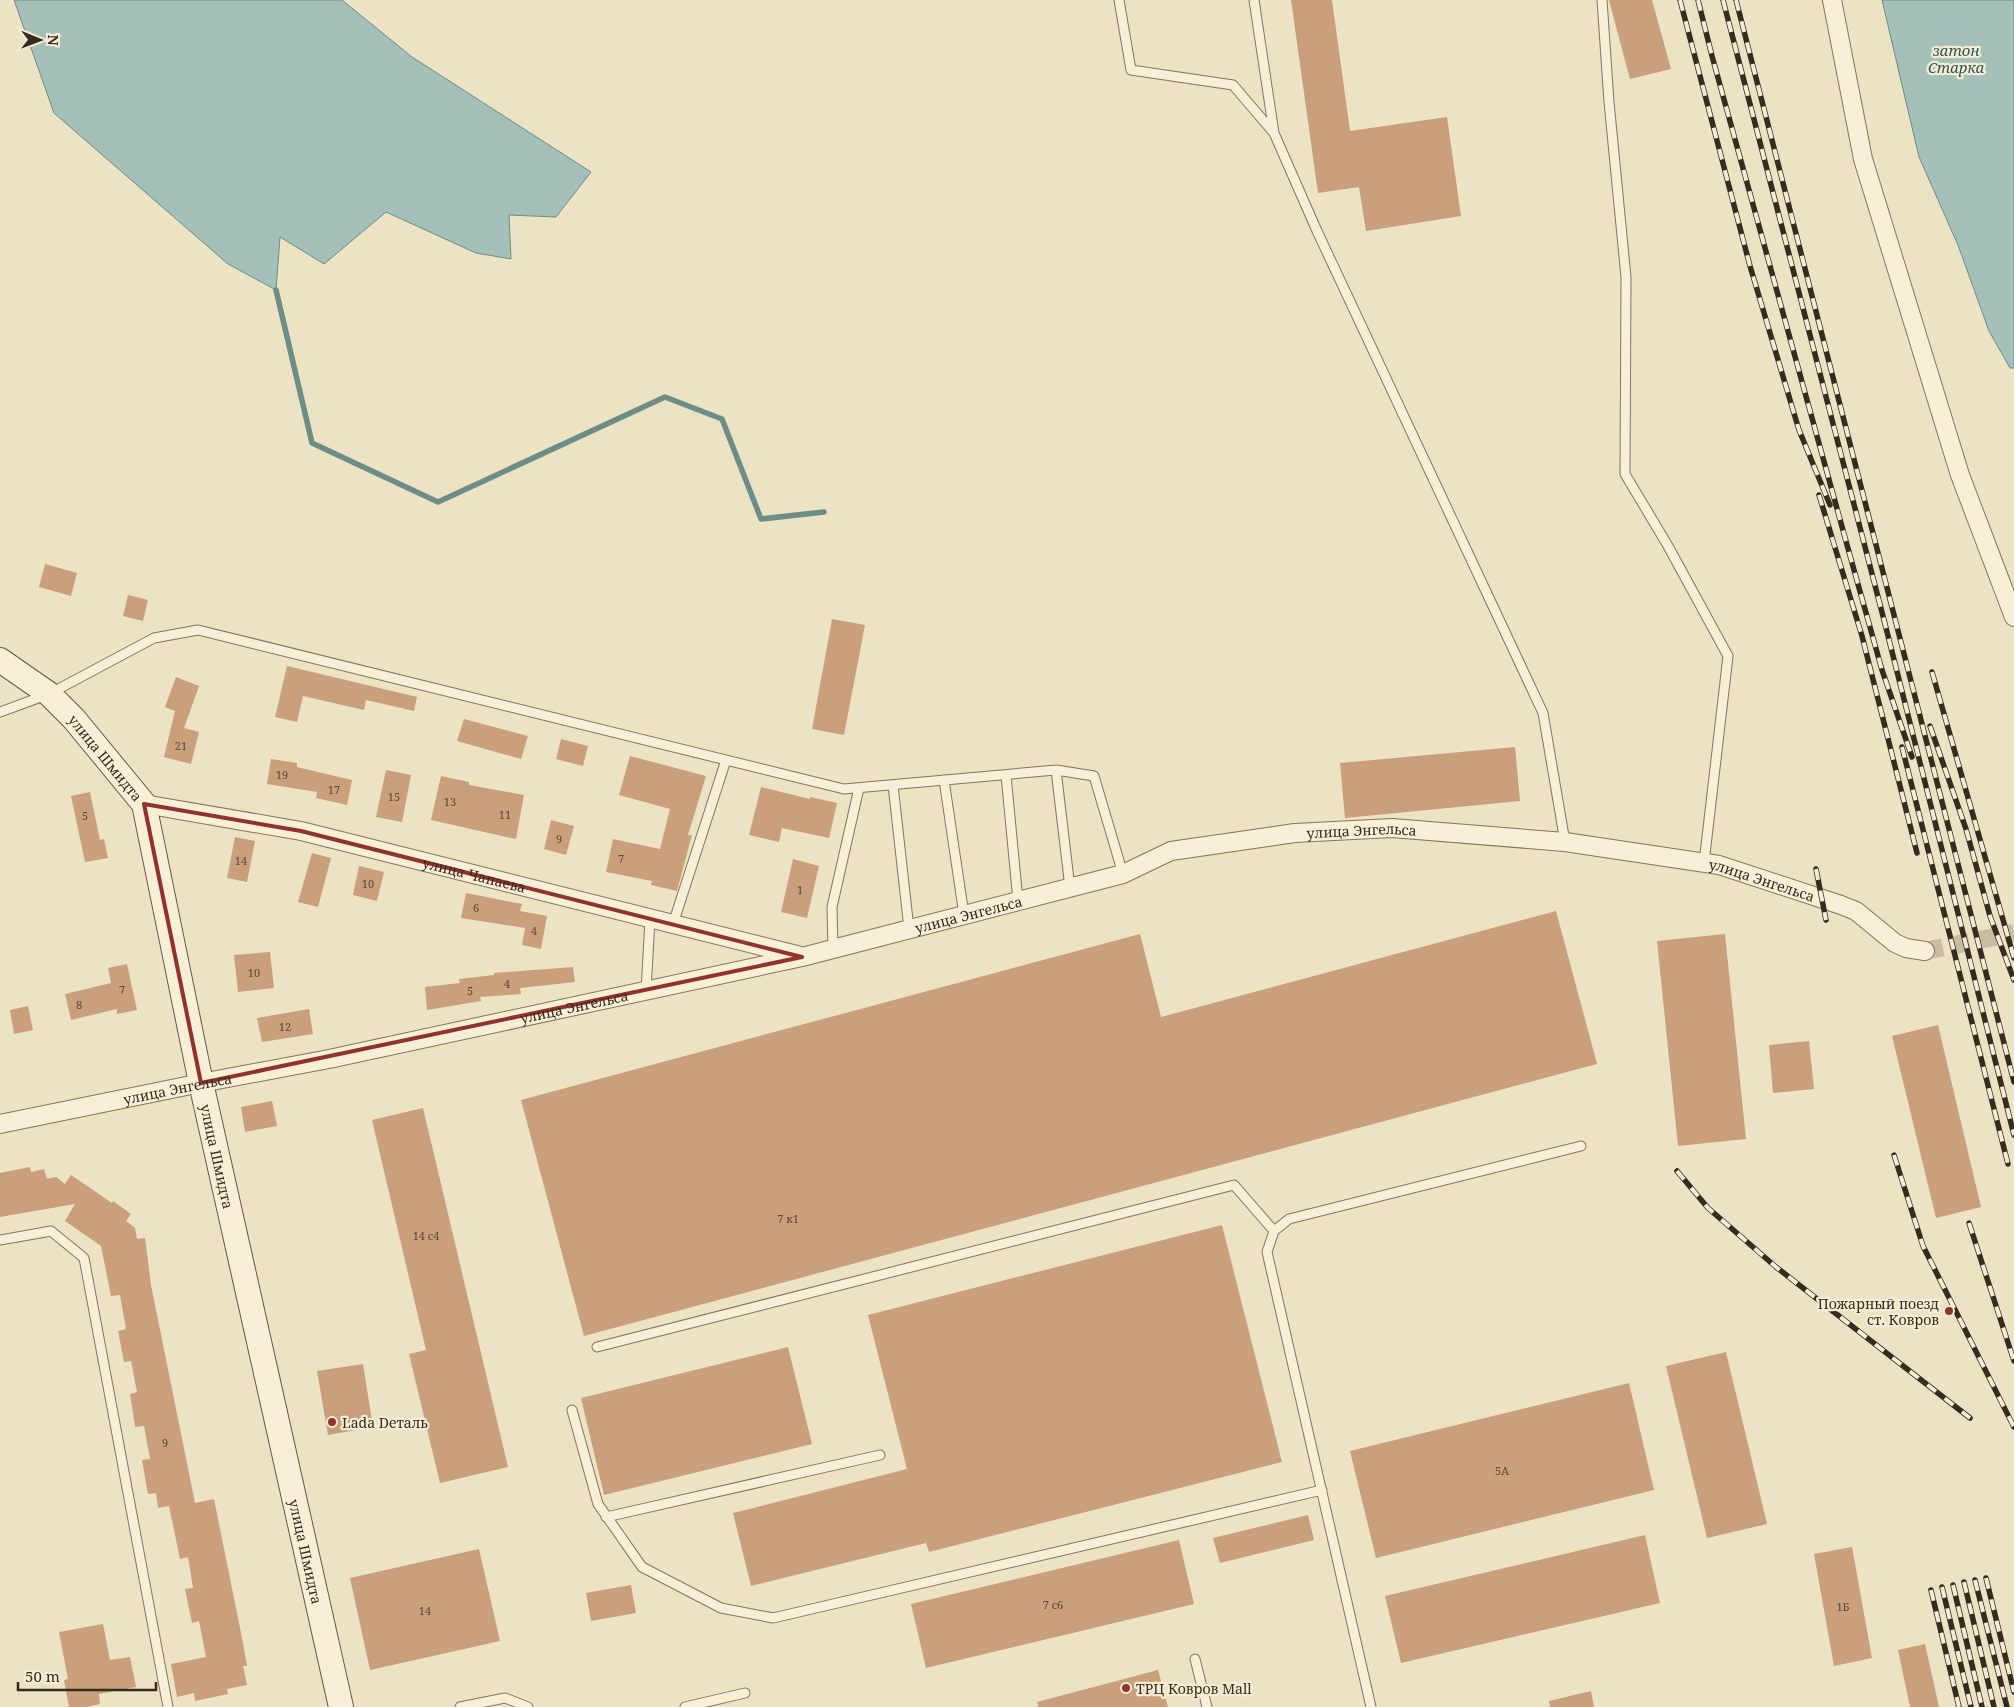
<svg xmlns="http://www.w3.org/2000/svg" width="2014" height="1707" font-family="'Noto Serif',serif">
<rect width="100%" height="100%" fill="#ece2c4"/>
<path fill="#a5bfb9" stroke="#6d8d87" d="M14,0H342L412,57L591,172L556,217L509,215L511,259L476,253L386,212L324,264L280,237L276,290L228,264L54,113Z
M1882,0H2014V368H2010L1989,331L1958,245L1919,157Z"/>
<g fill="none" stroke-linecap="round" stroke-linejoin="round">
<path stroke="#6d8d87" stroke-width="5.5" d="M276,290L312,443L438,502L665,397L722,419L761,519L824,512"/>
</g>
<path fill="#c9a07b" d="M1291,0H1332L1350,131L1447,117L1461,216L1366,231L1359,187L1318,193Z
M1609,0H1652L1671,69L1630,79Z
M45,564L77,573L71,596L39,587Z
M128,595L148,600L143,621L123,616Z
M832,619L865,625L844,735L812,729Z
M287,666L417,697L414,711L366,700L364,710L303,696L297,722L275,717Z
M176,677L199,686L184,728L199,732L191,764L164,757L175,711L165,707Z
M464,719L528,736L521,759L457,741Z
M561,739L588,746L583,766L556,759Z
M1515,747L1520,801L1345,818L1340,763Z
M630,756L706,776L688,835H692L677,891L651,885L652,881L606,872L613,839L660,849L670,809L619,795Z
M271,759L297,763V767L352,780L347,805L316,798L317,792L267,784Z
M386,770L411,775L402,822L376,817Z
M441,776L469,782V785L524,795L516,839L431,820Z
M761,787L810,799V797L837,803L829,838L782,828L779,842L749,835Z
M90,792L100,840L104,839L108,858L85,862L71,796Z
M551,820L574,826L566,855L544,849Z
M235,837L255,841L247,882L227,878Z
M312,853L331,858L318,907L298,902Z
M793,859L819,866L807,918L781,912Z
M359,866L384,872L377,901L353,895Z
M466,893L522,904L520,911L547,916L541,949L522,945L525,928L461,918Z
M1556,911L1597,1064L584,1336L521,1100L1140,934L1161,1017Z
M1725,934L1746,1139L1678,1146L1657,941Z
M270,952L274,988L238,992L234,955Z
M127,964L137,1010L117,1014V1009L71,1020L65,994L111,983L108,968Z
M573,967L575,982L520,988L521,994L480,997L481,1001L427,1010L425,987L460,983L459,979L494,975V973Z
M28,1006L33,1030L14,1034L10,1010Z
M309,1009L313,1034L262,1042L257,1018Z
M1938,1025L1981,1207L1936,1218L1892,1036Z
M1809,1041L1814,1089L1773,1093L1769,1045Z
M272,1101L277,1126L245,1132L241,1107Z
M423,1108L508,1467L440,1483L409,1354L426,1350L372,1120Z
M30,1167L31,1172L44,1169L47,1179L56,1177L65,1184L71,1175L112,1203L113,1201L131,1214L126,1221L135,1228L137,1239L145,1238L151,1285L195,1503L214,1499L243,1643L247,1666H243L247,1685L227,1689L228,1694L195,1701L194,1693L177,1697L171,1664L206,1657L199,1621L192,1623L185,1589L193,1588L188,1557L180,1559L169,1506L158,1508L156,1493L148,1494L142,1460L150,1459L144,1426L135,1427L130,1394L137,1392L131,1361L124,1362L118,1331L126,1329L120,1295L111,1296L101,1246L65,1221L75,1204L0,1217V1173Z
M1222,1225L1282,1462L929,1552L926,1543L751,1586L733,1513L907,1469L868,1315Z
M788,1347L812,1444L604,1495L581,1398Z
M1726,1352L1767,1524L1707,1538L1666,1366Z
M363,1364L373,1427L328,1435L317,1371Z
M1629,1383L1654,1490L1376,1558L1350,1451Z
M1308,1515L1314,1540L1220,1563L1213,1538Z
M1645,1535L1660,1603L1401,1663L1385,1596Z
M1179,1540L1194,1604L926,1668L911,1604Z
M1852,1547L1872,1658L1834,1666L1814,1554Z
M479,1549L500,1641L370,1670L350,1578Z
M631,1585L636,1613L591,1621L586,1593Z
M103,1624L110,1660L130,1657L136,1687L99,1694L100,1704L86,1707H69L64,1680L68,1679L59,1632Z
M1925,1644L1939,1707H1910L1898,1650Z
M1158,1670L1168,1707H1038L1037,1702Z
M1591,1691L1594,1707H1550L1549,1701Z"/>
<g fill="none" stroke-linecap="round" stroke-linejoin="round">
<path stroke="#c8bda3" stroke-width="18" stroke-dasharray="18 9" stroke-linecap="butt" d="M1925,951L2014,933"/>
<g stroke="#86745b" stroke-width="11">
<path id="lane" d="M1119,0L1131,70L1233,85L1274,133
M1254,0L1274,133L1317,231L1543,713L1565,842
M1602,0L1609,102L1626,277L1625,474L1668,546L1728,656L1704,863
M0,712L49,694L154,638L198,630L844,789L1056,770L1094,776L1123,874
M1056,770L1070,888
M1006,775L1018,901
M944,780L964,915
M893,785L909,929
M673,924L726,760
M833,949L832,907L859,788
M646,991L650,919
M0,1240L51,1231L84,1258L168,1707
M597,1347L1234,1185L1274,1231
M572,1410L598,1504L642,1567L721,1608L773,1618L1322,1490
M606,1517L880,1455
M1195,1659L1207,1707
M460,1707L505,1698L528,1707
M685,1707L745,1693
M1371,1707L1267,1252L1274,1231L1289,1219L1581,1146"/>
</g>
<g stroke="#86745b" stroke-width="20">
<g id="street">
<path d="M1832,0L1863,159L1960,475L2014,617"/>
<path id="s1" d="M144,804L301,831L797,955"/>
<path id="s2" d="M0,1124L201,1083L329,1059L802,957L1123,874L1171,851L1295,833L1392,828L1565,842L1719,865L1841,905L1856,911L1895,943L1906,948L1925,951"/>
</g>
</g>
<g stroke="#68553e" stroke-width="26">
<g id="secondary">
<path id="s3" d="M0,660L49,694L74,719L144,804L201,1083L341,1707"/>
</g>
</g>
<use href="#lane" stroke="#f7efd6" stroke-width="9"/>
<use href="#street" stroke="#f7efd6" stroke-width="18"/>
<use href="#secondary" stroke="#f7efd6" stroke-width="24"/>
<g stroke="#362b1e" stroke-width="5.5">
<path id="rail" d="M1680,0L1750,266L1799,430L1830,505
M1698,0L1712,56L1849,552L1882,670L1912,757
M1723,0L1884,620L2014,1135
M1736,0L2014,1082
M1819,495L1862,636L1917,853
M1932,672L2014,958
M1930,726L1966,829L1990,916L2014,980
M1902,747L2008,1164
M1816,869L1826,920
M1894,1155L1923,1246L2014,1427
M1677,1171L1708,1208L1776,1267L1970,1418
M1969,1223L2014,1361
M1986,1578L2014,1692
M1975,1580L2007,1707
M1964,1582L1994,1707
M1953,1585L1982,1707
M1942,1587L1971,1707
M1931,1590L1959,1707"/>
</g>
<use href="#rail" stroke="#f4ecd3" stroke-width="4" stroke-dasharray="11" stroke-linecap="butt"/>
</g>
<path fill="none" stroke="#92322d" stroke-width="4" stroke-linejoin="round" d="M144,804L301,831L802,957L201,1083Z"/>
<g fill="#92322d" stroke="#f4ecd3" stroke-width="2">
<circle cx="1949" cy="1311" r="5"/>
<circle cx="332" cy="1422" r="5"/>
<circle cx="1126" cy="1688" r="5"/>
</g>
<g text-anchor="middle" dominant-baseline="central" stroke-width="4.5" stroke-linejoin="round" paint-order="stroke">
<g font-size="11" fill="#5b4835">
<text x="181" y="745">21</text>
<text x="282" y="774">19</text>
<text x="334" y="789">17</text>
<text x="394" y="796">15</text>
<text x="450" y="801">13</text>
<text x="505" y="814">11</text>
<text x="85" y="815">5</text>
<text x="559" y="838">9</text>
<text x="621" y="858">7</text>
<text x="241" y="860">14</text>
<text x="368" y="883">10</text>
<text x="800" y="889">1</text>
<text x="476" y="907">6</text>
<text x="534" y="930">4</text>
<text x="254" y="972">10</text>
<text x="507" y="983">4</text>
<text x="122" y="989">7</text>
<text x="470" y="990">5</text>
<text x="79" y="1004">8</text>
<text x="285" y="1026">12</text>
<text x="788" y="1218">7 к1</text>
<text x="426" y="1235">14 с4</text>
<text x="165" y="1442">9</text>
<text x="1502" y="1470">5А</text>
<text x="1053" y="1604">7 с6</text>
<text x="1843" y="1606">1Б</text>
<text x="425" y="1610">14</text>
</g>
<g font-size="14" fill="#362b1e" stroke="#f4ecd3">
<text stroke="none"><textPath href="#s3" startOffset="145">улица Шмидта</textPath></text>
<text stroke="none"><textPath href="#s2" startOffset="1396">улица Энгельса</textPath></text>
<text stroke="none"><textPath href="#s1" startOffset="338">улица Чапаева</textPath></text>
<text stroke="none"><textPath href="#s2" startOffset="1801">улица Энгельса</textPath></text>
<text stroke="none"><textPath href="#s2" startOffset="991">улица Энгельса</textPath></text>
<text stroke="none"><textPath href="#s2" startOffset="586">улица Энгельса</textPath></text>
<text stroke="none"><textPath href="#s2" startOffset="181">улица Энгельса</textPath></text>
<text stroke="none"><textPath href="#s3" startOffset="565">улица Шмидта</textPath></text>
<text stroke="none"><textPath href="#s3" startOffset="970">улица Шмидта</textPath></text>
</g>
<g font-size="14" fill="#362b1e" stroke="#f4ecd3" text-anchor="start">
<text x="1939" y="1303" text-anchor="end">Пожарный поезд<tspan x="1939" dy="16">ст. Ковров</tspan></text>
<text x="342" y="1422">Lada Dеталь</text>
<text x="1136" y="1688">ТРЦ Ковров Mall</text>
</g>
<g font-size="15" font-style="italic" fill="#2e5655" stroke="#f4ecd3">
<text x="1956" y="50">затон<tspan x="1956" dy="17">Старка</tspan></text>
</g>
</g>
<g transform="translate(40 40) rotate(91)" stroke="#f4ecd3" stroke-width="4" paint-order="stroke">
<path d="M0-4L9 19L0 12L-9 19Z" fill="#362b1e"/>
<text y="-8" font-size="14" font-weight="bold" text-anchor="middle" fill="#362b1e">N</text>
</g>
<path d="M18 1682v8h138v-8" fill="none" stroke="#362b1e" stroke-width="2.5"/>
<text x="25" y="1682" font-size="15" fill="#362b1e" stroke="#f4ecd3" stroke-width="4" paint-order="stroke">50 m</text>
</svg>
